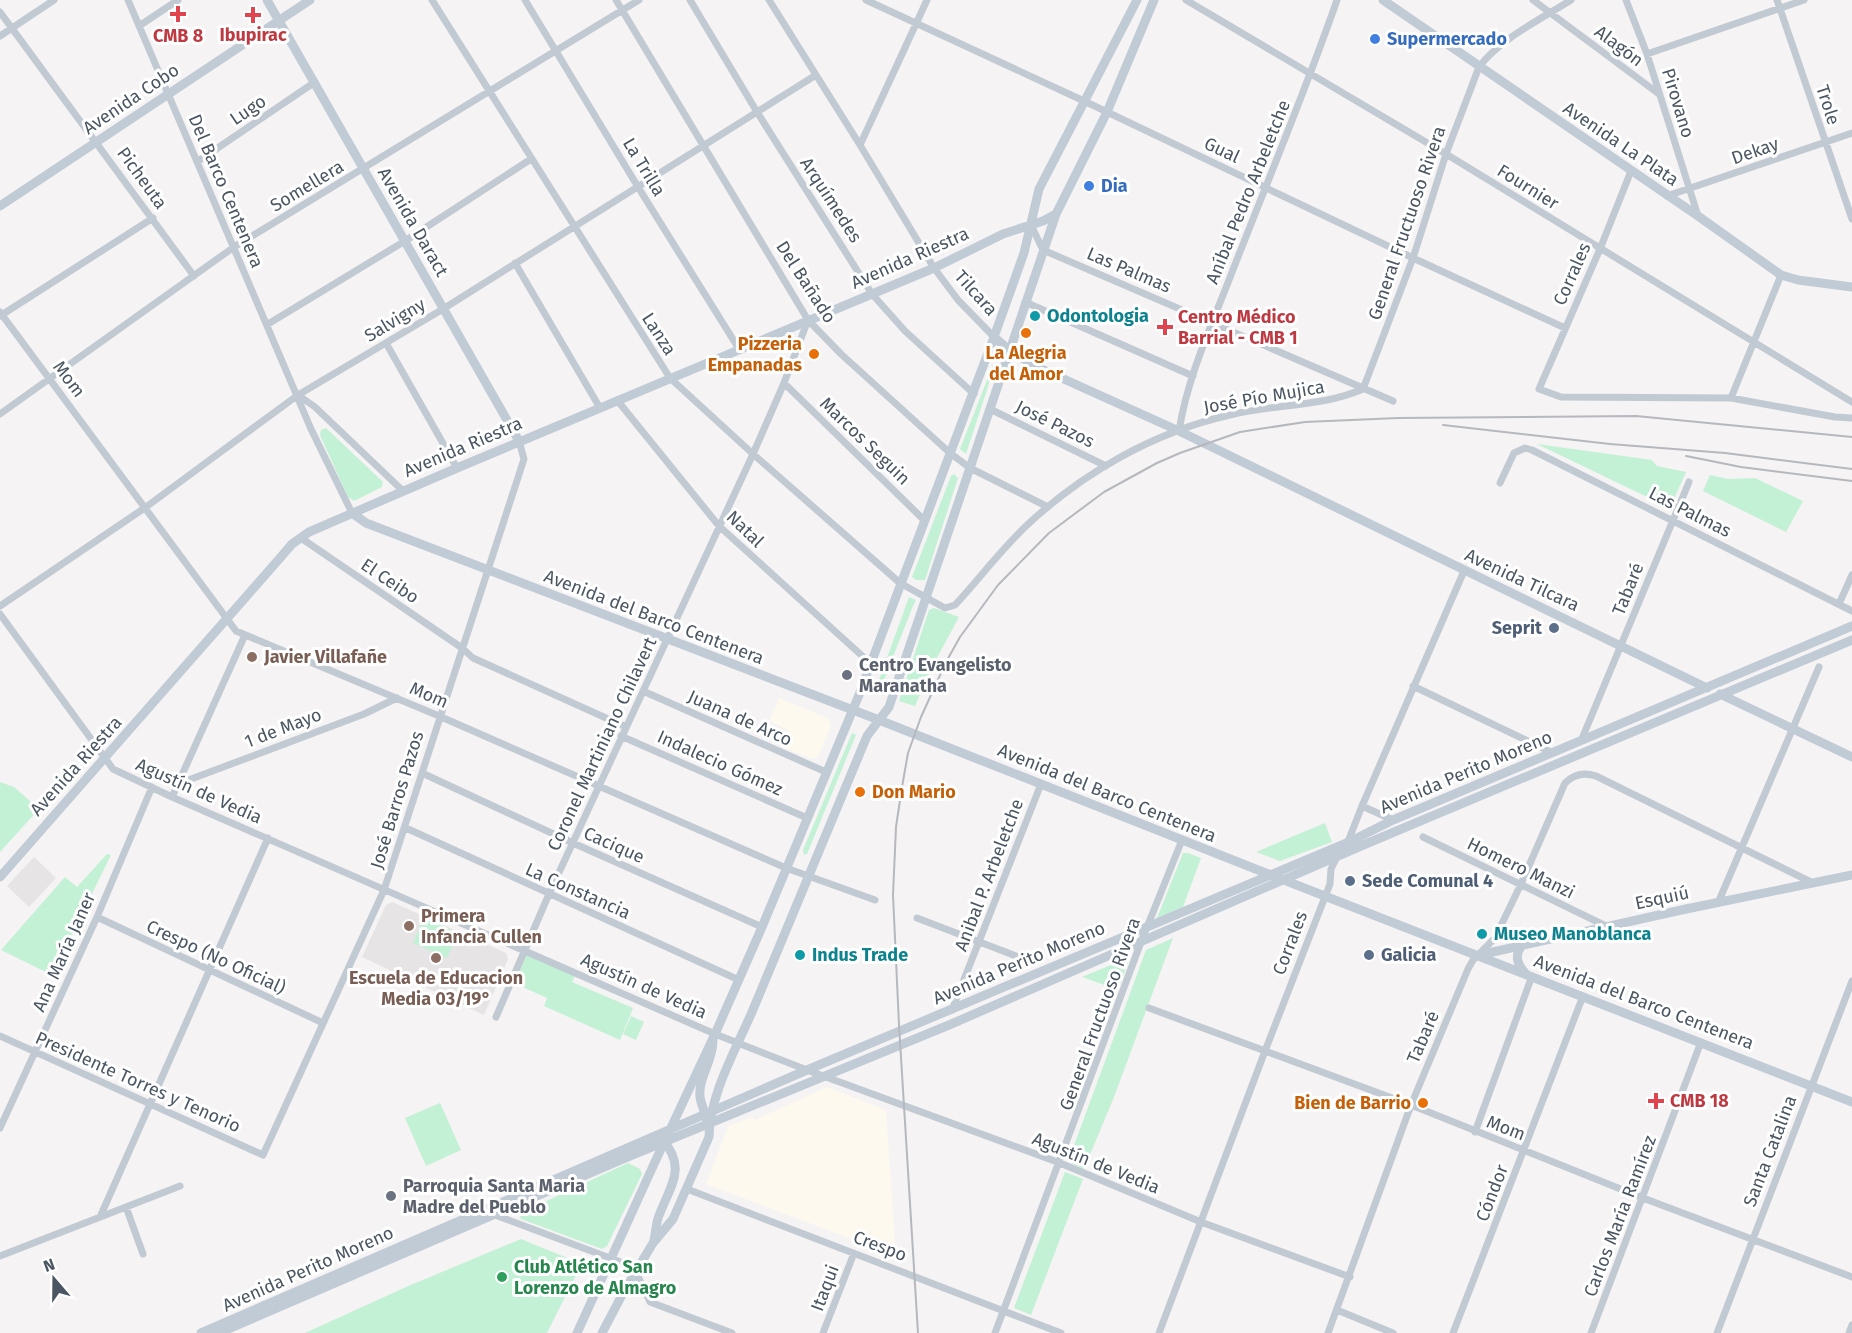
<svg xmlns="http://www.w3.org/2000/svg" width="1852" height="1333" font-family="'Fira Sans',sans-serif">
<rect width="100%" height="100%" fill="#f5f3f3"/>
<path fill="#fdf9ef" d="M779,698L828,718L831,726L818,757L812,759L780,746L788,730L769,721Z
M827,1087L886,1110L896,1256L706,1184L728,1126L752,1117L755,1120Z"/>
<path fill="#e6e4e5" d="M34,857L56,878L29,907L7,886Z
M392,902L506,953L508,959L484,1015L362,957L386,905Z"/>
<path fill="#c3f1d5" d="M993,365H995L966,454L960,449Z
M326,428L383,482L382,487L354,501L348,497L320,435L321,430Z
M1537,444L1652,460L1657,466L1686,472L1670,508Z
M954,474L958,478L925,580H916L912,577L951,476Z
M1710,475L1728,479L1755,478L1803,501L1786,532L1703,491Z
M909,597L916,600L913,606L884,680H879Z
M934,608L959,617L931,669L915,706L899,701L929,610Z
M852,733L856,735L807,854L804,855L803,850Z
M0,782L14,787L39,809L0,852Z
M1325,823L1332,842L1280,861L1256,852Z
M1183,853H1188L1201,858L1183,907L1157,918Z
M107,854L111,855L52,975L1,950L65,877L77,887Z
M424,917L458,933L447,958L413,943Z
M1173,938L1114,1097L1084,1169L1072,1164L1069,1159L1146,950Z
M527,954L575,976L572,982L633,1008L620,1040L544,1006L547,998L514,983Z
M1130,957L1120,984L1113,988L1082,977Z
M631,1016L644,1022L636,1040L623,1034Z
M440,1103L461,1150L426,1166L405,1118Z
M628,1163L640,1169L642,1174L607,1246L602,1249L521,1219L520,1216L523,1212Z
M1065,1172L1083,1179L1031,1315L1014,1308Z
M521,1239L577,1262L580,1267L547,1333H305L406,1287Z"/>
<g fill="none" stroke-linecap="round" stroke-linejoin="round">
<path stroke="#c1cad2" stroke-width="7" d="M128,0L311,429L352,513
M432,0L670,378L753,454L900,583L945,608L955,605C979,579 1000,551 1025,527C1082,473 1154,432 1230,415C1274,404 1322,407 1363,389
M525,0L638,187L739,349
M616,0L808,320L841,354L950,453L970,468L1048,507
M690,0L757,112L872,294L905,331L974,394
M769,0L860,145L934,268L958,300L994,337
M866,0L1084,101L1413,258L1565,328
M1186,0L1446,154L1852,402
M1533,0L1659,94
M1626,0L1647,54L1698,216
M1777,0L1852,219
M0,12L194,276
M139,26L178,0
M0,36L54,0
M1647,54L1804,0
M860,145L927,0
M197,162L315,82
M1631,171L1600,249L1539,389L1561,397L1731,398L1835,417L1852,418
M1667,196L1852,133
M1031,225L1043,250L1393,401
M515,263L600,408
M1025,302L1193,376
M0,312L236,631L439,716L786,868L875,900
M0,316L153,218
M268,324L405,241L531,159
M386,343L457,468
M784,383L925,521
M1363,389L1413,258L1446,154L1479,67C1500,39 1541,19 1571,0
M298,395L315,407L403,491
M1731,398L1781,275
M617,400L719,526L870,663
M990,409L1106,466
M0,414L234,247L639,0
M1179,431C1187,379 1210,329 1229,280C1265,187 1304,95 1337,0
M1500,483L1514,453L1525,448L1532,450L1852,611
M301,538L462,648L473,658L626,727
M1839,604L1852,575
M0,606L146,507L298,395L443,309L816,75
M0,614L113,769L172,797L715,1034L807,1070L1060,1163L1201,1222L1350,1277
M1413,686L1553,753
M643,691L826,772
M621,736L807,818
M1581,741L1689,482
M422,773L573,843L762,927
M178,784L364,714L397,698
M172,797L245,635
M1362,806L1393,820
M406,828L739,980
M1423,837L1606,926
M1347,844L1362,806L1464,571
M1718,903L1819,667
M97,917L323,1023
M917,918L1032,962
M1149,1008L1411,1105L1643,1198L1852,1277
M952,1010L1041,784
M496,1017L549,894L753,454L784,383L808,320
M0,1036L263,1155L384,890L524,459L519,441
M0,1128L97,917L152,787
M1475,1132L1532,976
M687,1189L1061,1333
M126,1207L143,1254
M495,1215L626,1264L636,1272L650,1302L732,1333
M100,1217L268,838
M0,1256L180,1186
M1337,1310L1393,1333
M823,1333L854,1253
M995,1333L1141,942L1182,840
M1159,1333L1265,1051L1330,884L1331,869L1338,855
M1328,1333L1411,1105L1468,969L1473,960L1495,938L1521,884L1565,783C1574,774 1584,772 1596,776L1813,883
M1453,1333L1583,996
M1591,1333L1701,1042
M1717,1333L1852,981
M1849,1333L1852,1325"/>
<path stroke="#c1cbd6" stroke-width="9" d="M267,0L519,441
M1383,0L1698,216L1781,275L1798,280L1852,287
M0,206L310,0
M994,337L1009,350L1035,366L1179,431L1707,688
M352,513L366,523L879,720L1253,868L1852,1102
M1720,694L1852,757
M0,877L280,558L292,544L309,532L457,468L934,268L1003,234L1043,221L1056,214
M1522,945C1514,956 1517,964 1526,974
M1479,955L1686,909L1852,875
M707,1120C705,1112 701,1104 700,1097C698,1078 713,1061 713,1041
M654,1240C656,1231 656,1221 660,1213C671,1185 687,1167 662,1139
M201,1333L807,1070L1349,842L1393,820L1852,626
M219,1333L625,1158L949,1025L1368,843L1852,640
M577,1333L654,1164L715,1034L762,927L859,695L994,337L1024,253L1039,189L1137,0
M602,1333L623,1293L653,1243L673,1219L709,1137C709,1096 736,1049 752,1012C790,920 828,828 867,736L889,707L1056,214L1107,112L1154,0"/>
<path stroke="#b5b8bd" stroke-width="2" d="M1443,425L1610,444L1725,453L1852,469
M1686,456L1741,467L1852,481
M918,1333L899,1025L893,895L896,827L902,787L908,753L921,717L946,662L960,637L998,585L1049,533L1104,492L1157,463L1180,453L1240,432L1305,422L1398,418L1636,416L1852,437"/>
</g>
<g fill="#e0444e" stroke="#fff" stroke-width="2">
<path d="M175 5h6v6h6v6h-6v6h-6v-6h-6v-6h6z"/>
<path d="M250 6h6v6h6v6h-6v6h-6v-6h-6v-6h6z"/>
<path d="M1162 318h6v6h6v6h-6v6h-6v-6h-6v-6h6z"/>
<path d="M1653 1092h6v6h6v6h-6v6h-6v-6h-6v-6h6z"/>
</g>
<g fill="#3f7fe0" stroke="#fff" stroke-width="2">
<circle cx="1375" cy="39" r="6"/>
<circle cx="1089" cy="186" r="6"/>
</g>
<g fill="#0f9aa8" stroke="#fff" stroke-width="2">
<circle cx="1035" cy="316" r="6"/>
<circle cx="1482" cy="934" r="6"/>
<circle cx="800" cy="955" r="6"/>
</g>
<g fill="#e8710a" stroke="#fff" stroke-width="2">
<circle cx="1026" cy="333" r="6"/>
<circle cx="814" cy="354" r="6"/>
<circle cx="860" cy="792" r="6"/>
<circle cx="1423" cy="1103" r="6"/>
</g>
<g fill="#5c6f8a" stroke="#fff" stroke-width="2">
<circle cx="1554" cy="628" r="6"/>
<circle cx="1350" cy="881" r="6"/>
<circle cx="1369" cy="955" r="6"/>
</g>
<g fill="#8d6e63" stroke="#fff" stroke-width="2">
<circle cx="252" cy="657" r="6"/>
<circle cx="409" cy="926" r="6"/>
<circle cx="436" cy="958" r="6"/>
</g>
<g fill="#6b7280" stroke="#fff" stroke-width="2">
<circle cx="847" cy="675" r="6"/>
<circle cx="391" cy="1196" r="6"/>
</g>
<circle fill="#2e9e5b" stroke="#fff" stroke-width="2" cx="502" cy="1277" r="6"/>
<g text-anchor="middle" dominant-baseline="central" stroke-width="6" stroke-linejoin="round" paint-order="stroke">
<g font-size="18" font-weight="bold" fill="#be3a42" stroke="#fff">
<text x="253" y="35">Ibupirac</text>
<text x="178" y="36">CMB 8</text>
<text x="1178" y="317" text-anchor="start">Centro Médico<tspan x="1178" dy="21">Barrial - CMB 1</tspan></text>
<text x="1670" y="1101" text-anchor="start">CMB 18</text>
</g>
<g font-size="18" font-weight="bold" fill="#366cbe" stroke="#fff" text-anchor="start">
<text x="1387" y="39">Supermercado</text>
<text x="1101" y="186">Dia</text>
</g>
<g font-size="18" fill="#4a5661" stroke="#fff">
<text transform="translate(1619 46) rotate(37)">Alagón</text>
<text transform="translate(131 99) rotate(-34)">Avenida Cobo</text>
<text transform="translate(1678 103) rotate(73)">Pirovano</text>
<text transform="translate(1828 105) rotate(72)">Trole</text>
<text transform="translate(248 110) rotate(-34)">Lugo</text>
<text transform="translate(1621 144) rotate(34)">Avenida La Plata</text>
<text transform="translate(1222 150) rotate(25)">Gual</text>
<text transform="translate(1755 151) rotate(-19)">Dekay</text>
<text transform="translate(644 167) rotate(59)">La Trilla</text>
<text transform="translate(142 178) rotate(54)">Picheuta</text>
<text transform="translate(307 186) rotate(-31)">Somellera</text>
<text transform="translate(1528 187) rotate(32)">Fournier</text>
<text transform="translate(226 191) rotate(67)">Del Barco Centenera</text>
<text transform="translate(1248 192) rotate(-68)">Aníbal Pedro Arbeletche</text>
<text transform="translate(831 200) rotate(57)">Arquímedes</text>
<text transform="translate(413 222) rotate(60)">Avenida Daract</text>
<text transform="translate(1407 223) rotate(-71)">General Fructuoso Rivera</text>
<text transform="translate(910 258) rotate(-24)">Avenida Riestra</text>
<text transform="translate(1129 270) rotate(23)">Las Palmas</text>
<text transform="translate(1572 274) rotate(-66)">Corrales</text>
<text transform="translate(806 282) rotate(57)">Del Bañado</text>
<text transform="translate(976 293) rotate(48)">Tilcara</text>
<text transform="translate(395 320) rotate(-31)">Salvigny</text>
<text transform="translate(659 334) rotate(57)">Lanza</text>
<text transform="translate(69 379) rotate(53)">Mom</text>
<text transform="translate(1264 397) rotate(-10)">José Pío Mujica</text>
<text transform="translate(1055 424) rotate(26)">José Pazos</text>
<text transform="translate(865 441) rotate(44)">Marcos Seguin</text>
<text transform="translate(463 447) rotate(-23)">Avenida Riestra</text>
<text transform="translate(1690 512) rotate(27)">Las Palmas</text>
<text transform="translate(745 529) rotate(44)">Natal</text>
<text transform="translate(1522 580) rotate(25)">Avenida Tilcara</text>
<text transform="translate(390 581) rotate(34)">El Ceibo</text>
<text transform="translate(1628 589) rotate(-68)">Tabaré</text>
<text transform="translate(654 617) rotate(21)">Avenida del Barco Centenera</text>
<text transform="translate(429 695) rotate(23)">Mom</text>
<text transform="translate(740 718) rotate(24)">Juana de Arco</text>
<text transform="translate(283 728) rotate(-21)">1 de Mayo</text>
<text transform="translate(602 744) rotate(-65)">Coronel Martiniano Chilavert</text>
<text transform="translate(720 763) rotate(24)">Indalecio Gómez</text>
<text transform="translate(76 766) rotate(-48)">Avenida Riestra</text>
<text transform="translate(1466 772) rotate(-23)">Avenida Perito Moreno</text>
<text transform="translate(199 791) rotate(24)">Agustín de Vedia</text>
<text transform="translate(1107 793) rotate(22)">Avenida del Barco Centenera</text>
<text transform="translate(397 800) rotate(-73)">José Barros Pazos</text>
<text transform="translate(614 845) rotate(24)">Cacique</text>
<text transform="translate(1521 868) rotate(26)">Homero Manzi</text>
<text transform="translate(989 875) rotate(-69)">Anibal P. Arbeletche</text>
<text transform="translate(578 891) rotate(24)">La Constancia</text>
<text transform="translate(1662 898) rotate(-12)">Esquiú</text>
<text transform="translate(1290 943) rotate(-69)">Corrales</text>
<text transform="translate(64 952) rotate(-66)">Ana María Janer</text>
<text transform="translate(216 957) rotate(25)">Crespo (No Oficial)</text>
<text transform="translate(1019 963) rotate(-23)">Avenida Perito Moreno</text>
<text transform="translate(644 986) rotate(24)">Agustín de Vedia</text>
<text transform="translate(1644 1002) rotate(21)">Avenida del Barco Centenera</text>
<text transform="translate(1100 1014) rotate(-70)">General Fructuoso Rivera</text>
<text transform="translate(1423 1037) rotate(-67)">Tabaré</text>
<text transform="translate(138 1082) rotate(24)">Presidente Torres y Tenorio</text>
<text transform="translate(1506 1128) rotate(21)">Mom</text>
<text transform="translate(1770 1151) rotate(-69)">Santa Catalina</text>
<text transform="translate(1096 1163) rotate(22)">Agustín de Vedia</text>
<text transform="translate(1492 1193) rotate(-69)">Cóndor</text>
<text transform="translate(1620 1216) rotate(-69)">Carlos María Ramírez</text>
<text transform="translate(880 1246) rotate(21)">Crespo</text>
<text transform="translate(308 1269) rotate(-24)">Avenida Perito Moreno</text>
<text transform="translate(825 1288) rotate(-69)">Itaqui</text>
</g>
<g font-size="18" font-weight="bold" fill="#0d838f" stroke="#fff" text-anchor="start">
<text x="1047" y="316">Odontologia</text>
<text x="1494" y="934">Museo Manoblanca</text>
<text x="812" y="955">Indus Trade</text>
</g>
<g font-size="18" font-weight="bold" fill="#c56008" stroke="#fff" text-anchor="end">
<text x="802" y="344">Pizzeria<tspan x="802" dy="21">Empanadas</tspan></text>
<text x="1026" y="353" text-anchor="middle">La Alegria<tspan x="1026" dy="21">del Amor</tspan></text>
<text x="872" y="792" text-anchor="start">Don Mario</text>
<text x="1411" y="1103">Bien de Barrio</text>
</g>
<g font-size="18" font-weight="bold" fill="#4e5e75" stroke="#fff" text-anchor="start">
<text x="1542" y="628" text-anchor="end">Seprit</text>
<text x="1362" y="881">Sede Comunal 4</text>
<text x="1381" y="955">Galicia</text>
</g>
<g font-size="18" font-weight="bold" fill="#785e54" stroke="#fff" text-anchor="start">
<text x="264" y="657">Javier Villafañe</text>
<text x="421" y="916">Primera<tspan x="421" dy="21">Infancia Cullen</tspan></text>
<text x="436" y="978" text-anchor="middle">Escuela de Educacion<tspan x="436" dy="21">Media 03/19°</tspan></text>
</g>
<g font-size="18" font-weight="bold" fill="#5b616d" stroke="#fff" text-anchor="start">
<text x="859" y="665">Centro Evangelisto<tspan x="859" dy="21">Maranatha</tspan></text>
<text x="403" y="1186">Parroquia Santa Maria<tspan x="403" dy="21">Madre del Pueblo</tspan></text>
</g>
<g font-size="18" font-weight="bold" fill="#27864d" stroke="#fff" text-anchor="start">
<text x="514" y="1267">Club Atlético San<tspan x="514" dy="21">Lorenzo de Almagro</tspan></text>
</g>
</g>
<g transform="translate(54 1279) rotate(340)" stroke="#ffffff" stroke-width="4.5" paint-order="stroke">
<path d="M0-4.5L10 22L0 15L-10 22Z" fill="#4a5661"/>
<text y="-9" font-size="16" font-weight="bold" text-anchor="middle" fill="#4a5661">N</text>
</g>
</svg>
